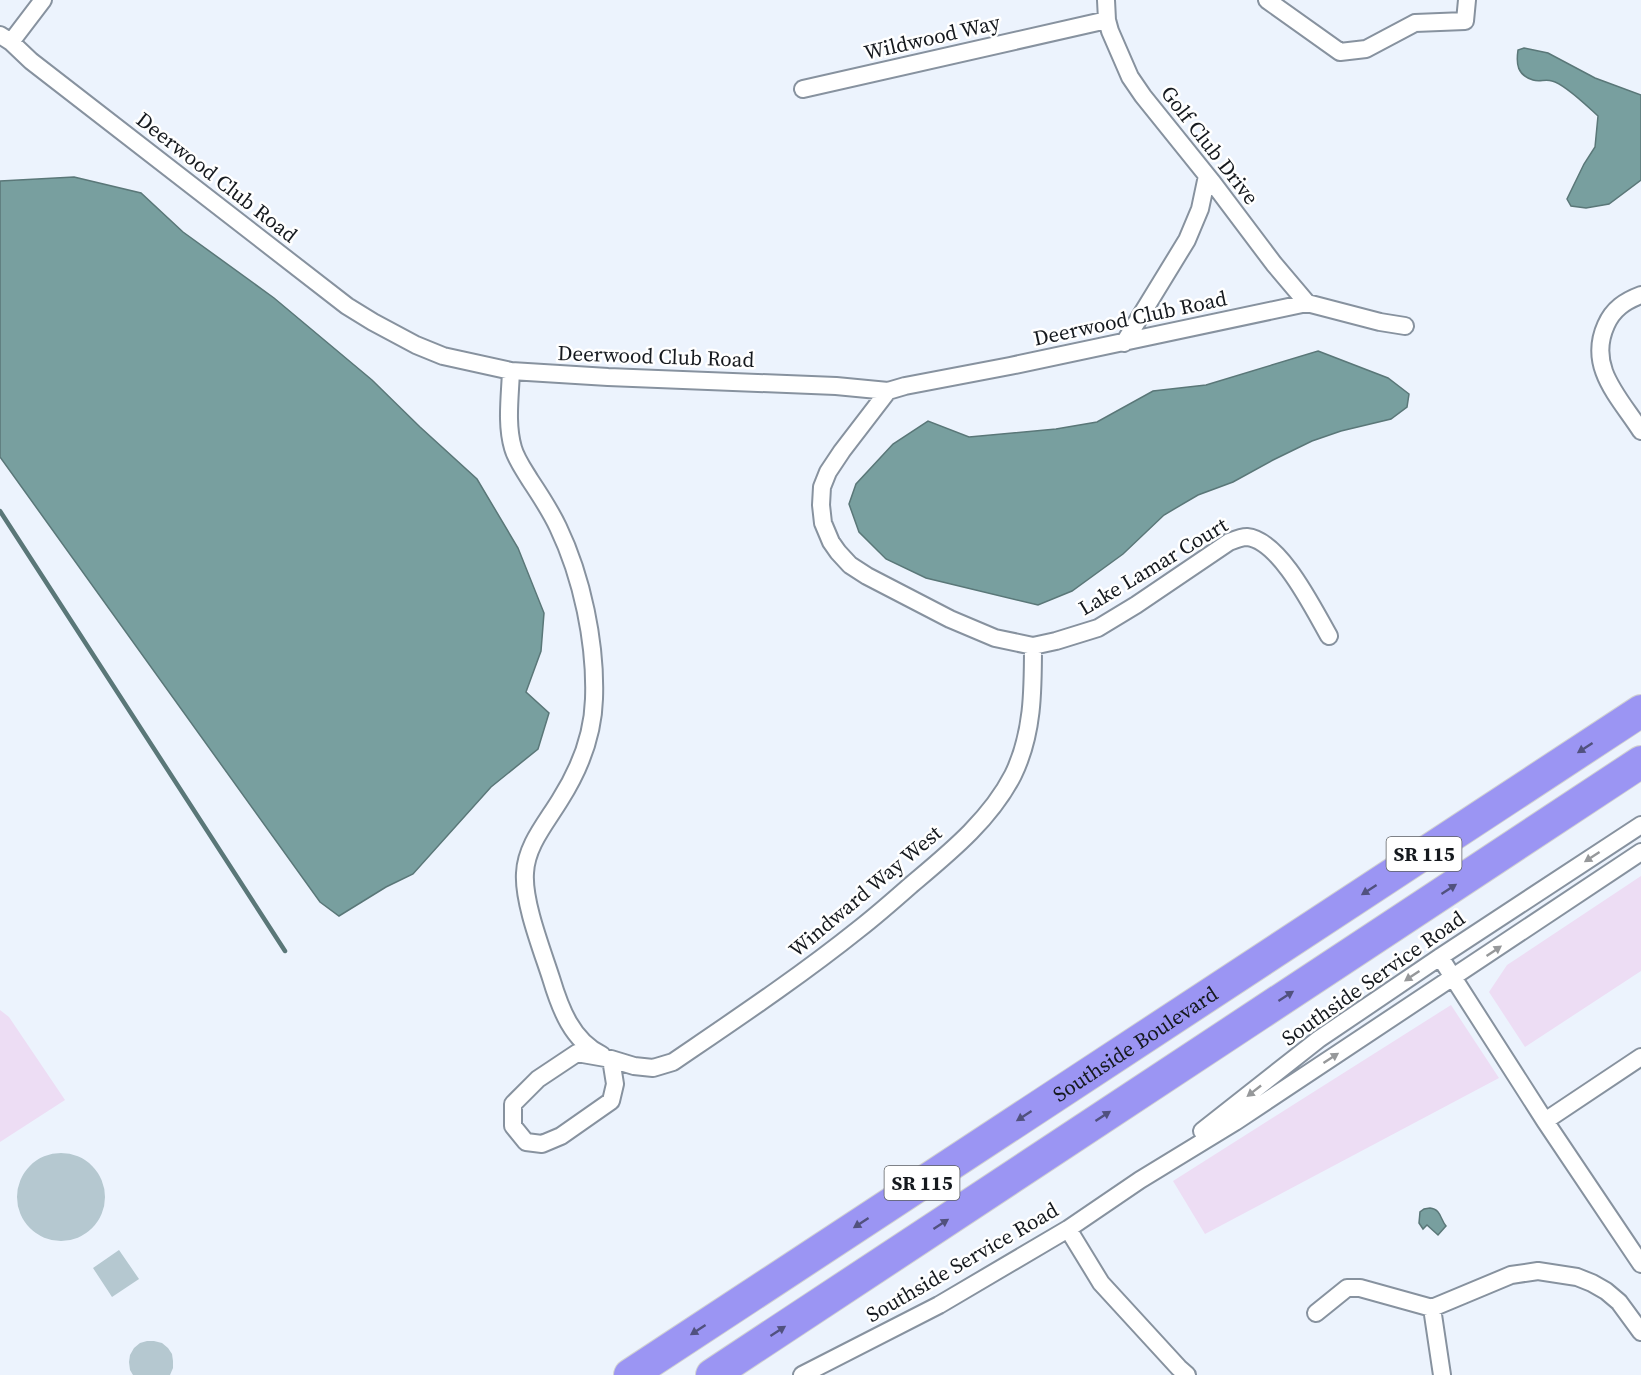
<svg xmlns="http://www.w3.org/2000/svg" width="1641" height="1375" font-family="'Source Serif 4',serif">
<rect width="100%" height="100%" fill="#ecf3fd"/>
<path fill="#edddf4" d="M1641,876V971L1525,1047L1489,992L1507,965Z
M1451,1005L1499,1078L1205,1234L1173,1181Z
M0,1010L9,1017L65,1100L0,1142Z"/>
<path fill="#789f9f" stroke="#5a7778" stroke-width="1.5" d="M1524,48L1548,53L1595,78L1641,95V180L1609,204L1586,208L1571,206L1567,199L1584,164L1595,147L1598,116C1588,107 1565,84 1552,81C1546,79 1539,82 1533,80C1517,75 1516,64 1518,50Z
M74,177L141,193L183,232L274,298L372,380L420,427L477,479L518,548L544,613L541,651L526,692L549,713L538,749L491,787L413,874L386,887L339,916L320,902L0,457V181Z
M1318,351L1388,378L1409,394L1407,407L1391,419L1341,431L1312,441L1273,460L1233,482L1198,495L1164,515L1123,554L1072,591L1038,605L926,578L886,559L859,532L849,504L856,484L893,444L928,421L969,437L1056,429L1097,422L1153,391L1206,385Z
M1430,1208C1441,1209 1440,1219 1446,1226L1438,1235L1427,1225L1423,1229L1419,1223L1420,1212L1424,1209Z"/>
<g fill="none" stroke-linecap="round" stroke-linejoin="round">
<path stroke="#5a7778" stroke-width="4.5" d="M0,511L285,951"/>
</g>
<path fill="#b5c8d0" d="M17 1197a44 44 0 1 1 88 0a44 44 0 1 1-88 0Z
M119,1250L139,1279L112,1297L93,1268Z
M147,1341H154L162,1343L168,1348L172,1354L173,1361V1368L170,1375H133L130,1370L129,1362L130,1355L134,1348L140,1343Z"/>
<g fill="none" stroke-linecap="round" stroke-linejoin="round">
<g stroke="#87929f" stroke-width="20">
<path id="street" d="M1106,0L1107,20L1110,31L1130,77L1143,96L1213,183L1274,264L1307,303
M1267,0L1340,52L1366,49L1415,23L1465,21L1467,0
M0,35L11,42L31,61L347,306L373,322L416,345L443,356L511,371L608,377L836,386L888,391L905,386L1010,366L1307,303L1380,322L1405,326
M11,42L43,0
M803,89L1107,20
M1641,295C1625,301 1613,309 1606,325C1587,367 1619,397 1641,431
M1124,343L1187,240L1200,209L1207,176
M511,371C510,397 506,424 513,448C516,459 524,470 530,480C540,495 550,510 558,527C582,577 596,643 594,699C593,735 579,770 560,800C546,823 526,846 525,873C523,902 542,950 551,978C560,1008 572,1041 602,1055
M888,391L842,451L828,472L822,487L821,505L823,523L831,542L838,552L850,565L867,576L950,619L995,638L1033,646L1056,641L1098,628L1136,605L1229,542C1234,540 1241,537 1247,537C1280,540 1314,610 1329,636
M1440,957L1545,1121L1641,1264
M611,1059L615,1084L611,1101L561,1136L542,1144L526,1142L513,1126V1104L538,1079L577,1053L611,1059L634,1066L653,1068L673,1062C736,1019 799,977 859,929C877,915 894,900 911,885C949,853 990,820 1013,775C1033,734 1033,691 1033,646
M1545,1121L1641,1057
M1202,1131L1319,1039L1440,957L1641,825
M1068,1229L1101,1283L1179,1368L1187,1375
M1432,1308L1511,1275L1538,1271L1577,1277L1592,1283L1606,1291L1619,1302L1641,1332
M1432,1308L1442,1375
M1316,1313L1347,1288H1360L1432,1308
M802,1375L939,1305L1068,1229L1140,1180L1235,1122L1641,852"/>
</g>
<g stroke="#d0d1d2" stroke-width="34">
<g id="highway">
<path id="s1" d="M630,1375L1641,711"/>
<path d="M712,1375L1641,762"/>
</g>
</g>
<use href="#street" stroke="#fff" stroke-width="16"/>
<use href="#highway" stroke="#9b95f3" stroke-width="32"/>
</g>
<defs><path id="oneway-solid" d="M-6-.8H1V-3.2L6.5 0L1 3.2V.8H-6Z" transform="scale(1.5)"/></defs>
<g fill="#51517e">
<use href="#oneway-solid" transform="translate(1585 748) rotate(147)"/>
<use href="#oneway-solid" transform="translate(1449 889) rotate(-33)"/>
<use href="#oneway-solid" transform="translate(1369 890) rotate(147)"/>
<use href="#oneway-solid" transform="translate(1286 996) rotate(-33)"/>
<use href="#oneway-solid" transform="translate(1024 1116) rotate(147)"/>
<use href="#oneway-solid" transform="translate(1103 1116) rotate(-33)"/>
<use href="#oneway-solid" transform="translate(861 1223) rotate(147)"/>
<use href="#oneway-solid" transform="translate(941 1224) rotate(-33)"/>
<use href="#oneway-solid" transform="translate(698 1330) rotate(147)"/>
<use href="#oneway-solid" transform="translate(778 1331) rotate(-33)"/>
</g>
<g fill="#96989a">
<use href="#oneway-solid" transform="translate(1592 857) rotate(147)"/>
<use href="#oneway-solid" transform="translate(1494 951) rotate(-34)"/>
<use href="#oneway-solid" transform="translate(1412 976) rotate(146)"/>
<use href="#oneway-solid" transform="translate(1331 1058) rotate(-33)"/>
<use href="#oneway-solid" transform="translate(1254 1091) rotate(142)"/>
</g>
<g text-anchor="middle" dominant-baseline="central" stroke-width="5" stroke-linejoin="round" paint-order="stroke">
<g fill="#fff" stroke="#5b5e62" stroke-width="1.5">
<rect x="1386.5" y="837" width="75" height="34" rx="4.5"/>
<rect x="884.5" y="1166" width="75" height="34" rx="4.5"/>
</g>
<g font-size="20" font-weight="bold" fill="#15191e">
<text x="1424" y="854">SR 115</text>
<text x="922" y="1183">SR 115</text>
</g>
<g font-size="21" fill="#15191e" stroke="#fff">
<text transform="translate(932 37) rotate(-13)">Wildwood Way</text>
<text transform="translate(1210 145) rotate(52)">Golf Club Drive</text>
<text transform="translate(217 177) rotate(38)">Deerwood Club Road</text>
<text transform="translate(1130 318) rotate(-12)">Deerwood Club Road</text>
<text transform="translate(656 356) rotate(2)">Deerwood Club Road</text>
<text transform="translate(1153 566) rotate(-31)">Lake Lamar Court</text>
<text transform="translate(865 891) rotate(-40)">Windward Way West</text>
<text transform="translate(1373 978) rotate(-35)">Southside Service Road</text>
<text stroke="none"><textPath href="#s1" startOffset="604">Southside Boulevard</textPath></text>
<text transform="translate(962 1262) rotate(-30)">Southside Service Road</text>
</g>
</g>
</svg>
